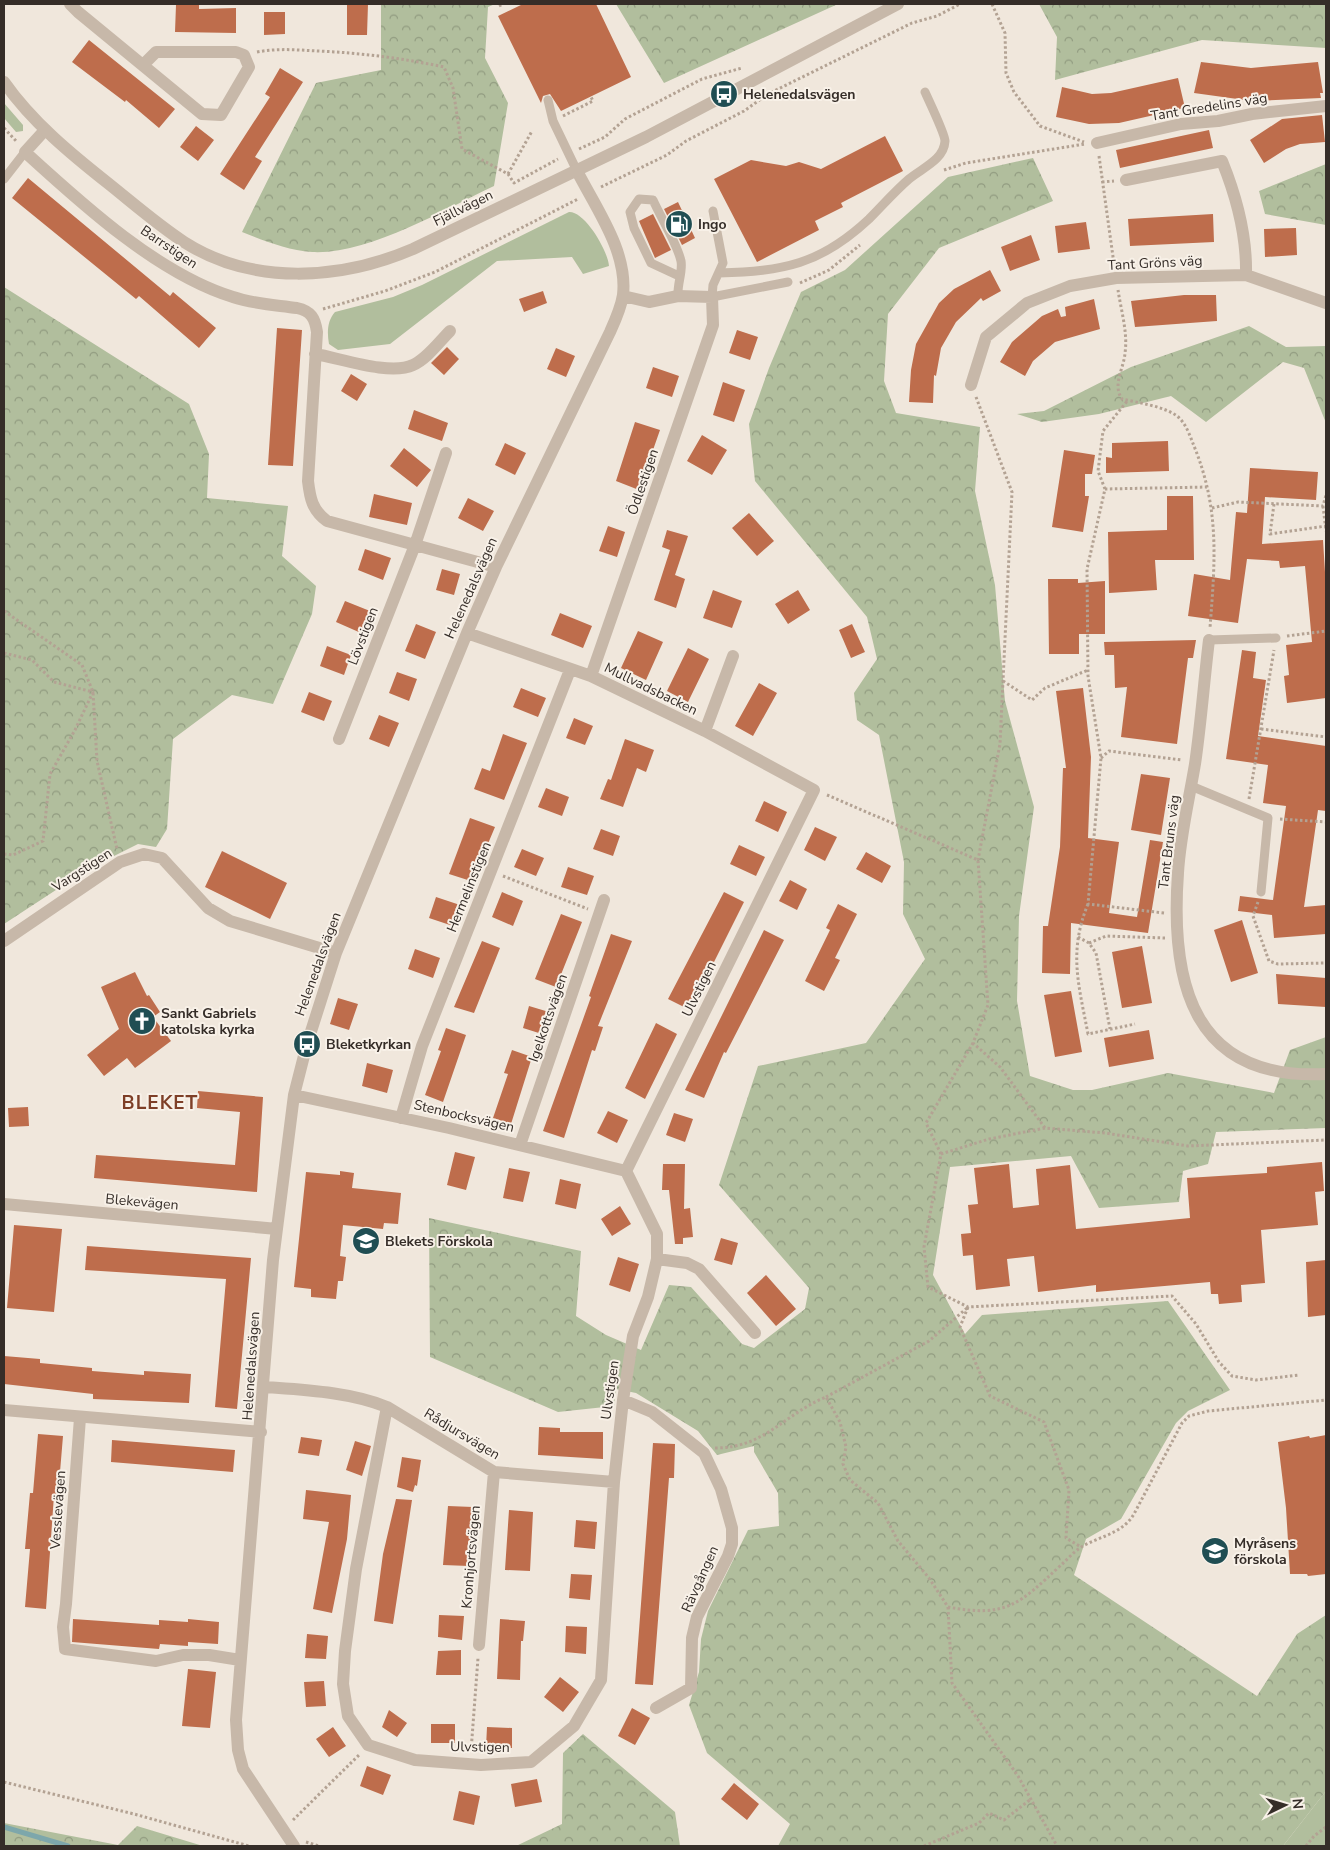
<svg xmlns="http://www.w3.org/2000/svg" width="1330" height="1850" font-family="'Nunito Sans',sans-serif">
<defs>
<pattern id="forest-crowns" width="20" height="18" patternUnits="userSpaceOnUse" patternTransform="scale(1.25)"><rect width="20" height="18" fill="#b1be9d"/><path d="M2 6a3 3 0 1 1 6 0M12 15a3 3 0 1 1 6 0" fill="none" stroke="#919b80"/></pattern>
</defs>
<rect width="100%" height="100%" fill="#f0e7dc"/>
<path fill="#b1be9d" d="M4,103L23,125V131L16,132L4,118Z
M569,212C585,211 608,251 609,266L583,274L572,257L497,261L390,344L338,350L329,344C327,333 327,321 335,312L393,297L422,285Z
M1326,1791V1846H1283Z"/>
<path fill="url(#forest-crowns)" d="M381,4H495L488,7L485,58L508,103L494,186C443,210 368,255 312,252C287,250 265,241 242,232L316,83L381,70Z
M616,4H838L664,83Z
M1039,4H1326V48L1202,40L1055,80L1057,37Z
M1033,158L1053,201L939,248L888,314L884,381L896,413L980,427L975,491L995,585L1005,701L1034,807L1019,916L1017,1001L1030,1076L1073,1090H1092L1168,1073L1274,1093L1290,1050L1326,1037V1128L1216,1132L1208,1164L1183,1171L1179,1202L1099,1208L1071,1156L950,1167L933,1275L965,1334L982,1315L1168,1301L1230,1390L1188,1411L1176,1423L1121,1519L1086,1539L1074,1575L1257,1696L1297,1634L1326,1615V1791L1283,1846H778L790,1824L707,1753L689,1705L699,1672L701,1639L708,1611L748,1530L779,1526L778,1493L754,1452V1446L717,1455L698,1431L636,1393L616,1389L614,1406L558,1412L430,1357L429,1218L581,1251L576,1316L606,1335L641,1350L669,1285L691,1287L742,1344L754,1348L805,1309L809,1288L719,1185L758,1066L866,1043L925,959L903,914L904,862L879,735L857,720L854,693L877,659L867,617L755,481L749,424L769,368L801,292L845,270L948,177Z
M1326,164V225L1265,214L1259,191Z
M4,287L189,404L209,454L207,498L288,506L282,556L316,586L312,614L273,704L232,695L173,739L167,829L156,847L138,844L88,869L4,924Z
M1249,326L1286,347L1326,346V423L1304,368L1283,362L1206,422L1171,396L1099,414L1042,422L1017,414L1044,411L1131,367Z
M583,1734L675,1812L680,1846H516L562,1824L563,1753Z
M4,1823L118,1845L137,1826L203,1846H4Z"/>
<g fill="none" stroke-linecap="round" stroke-linejoin="round">
<path stroke="#7da7ab" stroke-width="5" d="M4,1827L68,1846"/>
</g>
<path fill="#be6d4c" d="M347,4H368L367,35H347Z
M523,4H596L631,77L561,111L550,94L543,96L541,103L498,16Z
M176,5H199V9L236,8V33L175,32Z
M264,12H285V34L264,35Z
M89,40L175,109L159,128L126,100L125,102L72,62Z
M1201,62L1251,68L1318,62L1323,93H1320L1321,98L1252,101L1194,93Z
M280,68L303,82L255,157L262,161L244,190L220,174L270,97L265,94Z
M1178,78L1185,108L1119,123L1089,124L1056,117L1062,87L1092,94L1111,93Z
M1322,115L1325,142L1300,144L1286,149L1264,163L1250,140L1282,119Z
M196,126L214,140L198,161L180,147Z
M1209,130L1213,148L1120,168L1116,150Z
M885,136L903,171L841,203L843,207L815,221L819,230L757,262L714,179L751,160L786,166L799,162L821,169Z
M28,178L170,296L173,292L216,328L199,348L139,296L136,299L12,198Z
M678,202L695,238L682,245L664,209Z
M653,214L671,250L655,258L639,221Z
M1213,214L1214,242L1130,246L1128,219Z
M1086,222L1090,249L1058,253L1055,226Z
M1296,228L1297,255L1265,257L1264,229Z
M1031,235L1040,260L1010,271L1001,247Z
M990,270L1001,291L983,301L981,298L956,322L941,348L936,376L934,375L933,403L909,402L911,370L916,344L939,303L954,289Z
M543,291L547,303L524,312L519,299Z
M1184,295H1216L1217,321L1135,327L1131,301Z
M1094,299L1100,329L1055,342L1033,361L1025,376L1000,362L1012,342L1042,316L1058,309L1061,317L1066,316L1065,307Z
M277,328L302,330L293,466L268,465Z
M737,330L758,337L750,360L729,353Z
M447,347L459,359L444,375L431,363Z
M556,348L575,356L566,377L547,369Z
M653,367L679,376L672,397L646,388Z
M351,374L367,384L357,401L341,391Z
M723,382L745,390L734,422L713,415Z
M414,410L448,423L442,441L408,429Z
M635,422L660,430L639,490L616,481Z
M702,435L727,450L712,475L687,461Z
M1168,441L1169,471L1106,473V457L1112,458V443Z
M505,443L526,453L515,475L495,465Z
M404,448L431,470L417,487L390,466Z
M1064,450L1095,455L1092,474H1085V496H1089L1083,532L1052,527Z
M1250,468L1318,472L1316,500L1265,497L1262,544L1323,540L1326,588V698L1287,703L1284,676L1289,675L1286,645L1312,642L1305,566L1280,568L1279,561L1247,559L1238,623L1188,616L1194,574L1230,580L1236,512L1247,513Z
M374,494L412,503L407,525L369,517Z
M1167,496H1193L1194,560H1155L1157,590L1109,593L1108,532L1167,530Z
M468,498L494,511L483,531L458,518Z
M749,513L774,541L757,556L732,528Z
M608,526L625,532L617,557L599,551Z
M667,530L688,536L675,575L685,579L676,608L654,600L670,550L662,547Z
M365,549L391,558L383,580L358,570Z
M442,569L460,574L454,595L436,590Z
M1048,579H1078V583L1105,581V634H1079V654H1049Z
M713,590L742,601L732,628L703,618Z
M798,590L810,610L788,624L775,604Z
M345,601L370,611L361,633L336,622Z
M560,613L592,626L583,648L551,635Z
M416,624L436,632L425,659L405,651Z
M852,624L865,652L851,658L839,630Z
M638,631L663,642L646,680L621,668Z
M1196,640L1193,658H1188L1177,744L1121,737L1127,687L1115,688L1114,655H1105L1104,642Z
M327,646L351,655L344,675L320,666Z
M688,648L709,659L688,702L667,691Z
M1242,650L1256,652L1253,678L1266,680L1258,736L1326,746V811L1318,810L1304,907L1326,905V934L1274,938L1272,915L1238,911L1240,896L1273,900L1286,806L1263,803L1268,765L1226,759Z
M397,672L417,679L409,701L389,693Z
M759,683L777,693L753,736L735,726Z
M521,688L546,698L538,717L513,707Z
M1083,688L1091,757L1088,838L1119,842L1109,913L1137,917L1150,840L1163,842L1148,933L1071,923L1070,974L1042,973L1043,926H1048L1060,847L1063,768H1066L1056,691Z
M309,692L332,701L324,721L301,712Z
M379,715L399,723L389,747L369,739Z
M574,718L593,726L585,745L566,738Z
M503,734L527,743L504,800L474,789L482,768L490,771Z
M625,739L654,750L646,772L637,768L623,807L600,799L608,779L611,780Z
M1141,774L1170,778L1161,835L1131,830Z
M546,788L569,797L562,816L538,807Z
M764,801L787,812L778,832L755,821Z
M470,818L495,827L487,846L485,845L474,882L449,874Z
M815,827L837,837L825,861L804,850Z
M601,829L620,836L613,856L593,849Z
M739,845L765,857L756,876L730,864Z
M522,849L544,858L536,876L514,867Z
M222,851L287,883L270,919L205,887Z
M866,852L891,866L882,883L856,869Z
M568,867L594,876L587,895L561,887Z
M790,880L807,889L797,910L779,901Z
M502,892L523,901L513,926L492,917Z
M724,892L744,902L690,1010L668,999Z
M436,897L460,905L453,926L429,918Z
M838,904L857,914L835,958L840,960L824,991L805,981L830,930L826,928Z
M561,914L582,922L556,987L535,979Z
M1242,920L1258,973L1231,982L1214,930Z
M764,930L784,940L726,1053L724,1052L704,1098L685,1090Z
M611,934L632,941L598,1026L603,1027L595,1051L592,1050L564,1138L543,1131L591,997L589,996Z
M482,941L500,948L474,1013L454,1007Z
M1142,946L1152,1003L1122,1008L1112,952Z
M415,949L440,958L433,978L408,969Z
M135,972L147,996L149,995L160,1012L153,1017L171,1041L135,1068L127,1058L104,1076L87,1055L119,1029L101,987Z
M1276,974L1326,978V1007L1278,1004Z
M1071,991L1082,1052L1055,1057L1044,995Z
M338,998L358,1004L349,1030L330,1024Z
M529,1006L549,1012L542,1034L523,1028Z
M656,1023L677,1034L645,1099L625,1088Z
M446,1028L466,1035L443,1102L425,1095L441,1051L438,1050Z
M1149,1030L1154,1059L1109,1067L1104,1038Z
M512,1050L532,1057L511,1124L493,1118L508,1074L504,1073Z
M367,1063L393,1070L387,1093L362,1086Z
M198,1091L263,1097L257,1192L94,1178L96,1155L235,1165L240,1112L197,1108Z
M28,1107L29,1126L9,1127L8,1108Z
M608,1111L628,1120L617,1143L597,1133Z
M674,1113L693,1119L685,1142L666,1135Z
M455,1152L475,1157L466,1190L447,1185Z
M1322,1162L1324,1191L1315,1192L1318,1225L1261,1230L1265,1283L1241,1285L1242,1302L1219,1304L1218,1294H1211L1210,1282L1096,1292V1285L1038,1292L1034,1256L1007,1259L1010,1286L976,1290L973,1255L963,1256L961,1234L971,1233L968,1205L978,1204L974,1168L1009,1164L1013,1208L1039,1205L1036,1169L1070,1165L1076,1229L1190,1218L1187,1178L1267,1173V1167Z
M663,1164H685L684,1209L690,1208L693,1237L683,1238V1244H675L669,1190H662Z
M509,1168L530,1172L523,1202L503,1198Z
M340,1171L354,1173L352,1188L401,1193L398,1224L384,1223L383,1229L343,1225L340,1256L346,1257L343,1281H338L336,1299L311,1297V1289L294,1287L306,1172L340,1175Z
M560,1179L581,1184L576,1209L555,1204Z
M620,1206L631,1224L612,1236L601,1219Z
M14,1225L62,1229L54,1312L7,1308Z
M721,1238L738,1243L732,1265L714,1260Z
M87,1246L251,1258L237,1409L215,1407L226,1279L85,1270Z
M618,1257L639,1264L630,1292L609,1285Z
M1326,1260V1315L1308,1317L1306,1262Z
M766,1275L796,1309L776,1326L747,1293Z
M4,1356L40,1359V1363L92,1368V1371L144,1375V1371L191,1374L189,1403L93,1399V1394L4,1384Z
M539,1427L560,1428V1432H603V1459L538,1455Z
M38,1434L63,1436L58,1496L54,1495L46,1609L25,1607L30,1549H25L30,1493H33Z
M1326,1435V1574L1308,1576L1307,1574H1290L1286,1508L1278,1442L1309,1436L1310,1438Z
M301,1437L322,1440L319,1456L298,1453Z
M112,1440L235,1450L233,1472L111,1462Z
M355,1441L371,1446L362,1476L346,1470Z
M653,1443L675,1444L674,1478H669L653,1685L635,1684Z
M402,1457L421,1460L417,1486L415,1485L413,1492L397,1487Z
M306,1490L351,1495L347,1539L332,1613L313,1609L329,1522L303,1519Z
M396,1499L412,1500L393,1624L374,1621L383,1554Z
M448,1506L473,1507L469,1566L443,1565Z
M509,1510L533,1512L530,1571L505,1570Z
M576,1520L597,1522L595,1549L574,1547Z
M571,1574L592,1575L590,1600L569,1598Z
M439,1615L464,1616L462,1640L438,1637Z
M73,1619L159,1625V1620L188,1622V1619L219,1622L218,1644L188,1642V1646L160,1644L159,1649L72,1642Z
M500,1619L525,1621L523,1641H521L520,1680L497,1679Z
M566,1626L587,1627L586,1654L565,1652Z
M307,1634L328,1636L326,1659L305,1658Z
M461,1650V1675H436L438,1651Z
M188,1669L216,1672L210,1728L182,1726Z
M560,1677L579,1692L563,1712L544,1697Z
M324,1681L326,1706L306,1707L304,1682Z
M632,1708L650,1718L635,1745L618,1736Z
M389,1710L407,1723L397,1737L382,1727Z
M431,1724H455V1743H431Z
M333,1727L346,1746L329,1757L316,1739Z
M487,1727L512,1728V1748L486,1747Z
M367,1766L391,1775L383,1795L360,1786Z
M537,1779L542,1802L515,1807L511,1784Z
M734,1783L759,1804L747,1820L721,1799Z
M459,1791L480,1796L474,1825L453,1820Z"/>
<g fill="none" stroke-linecap="round" stroke-linejoin="round">
<path stroke="#b3a293" stroke-width="3" stroke-dasharray="2.5 2.5" stroke-linecap="butt" d="M992,4L1005,33L1006,73L1014,92L1040,126L1084,142
M499,6L503,4
M257,52C278,48 298,50 318,51C362,53 401,58 444,67L453,88L462,149L508,174L514,183L558,159
M563,116L593,101L591,97
M4,128L17,142
M579,149L605,137L625,119L702,79L742,68
M1099,156L1114,264
M944,170L966,163L1085,144
M508,174L532,131
M1102,182L1114,181
M601,187L667,155L686,141L744,111L768,94L912,23L937,16L960,4
M800,283L829,270L860,245
M1118,290C1121,310 1128,333 1125,353C1124,368 1112,385 1122,399C1139,403 1163,406 1177,416C1186,423 1190,436 1194,446C1220,510 1215,561 1210,628
M323,309L385,291L435,272L578,199
M976,397L1012,492L1000,744L978,860
M1105,489L1098,471L1103,431L1128,400
M1274,504L1270,534L1326,526
M1323,506L1326,531
M1212,508L1238,502L1323,506L1326,495
M4,611L82,665L93,692L97,761L117,849
M1287,636L1326,631
M4,653L32,660L54,682L93,692L75,730L50,774L43,841L13,855L4,854
M1003,681L1032,700L1045,688L1088,670
M1261,729L1326,737
M1101,758L1109,751L1182,760
M827,795L978,860L988,1005L973,1043L1000,1067L1045,1128L1105,1133L1188,1146L1326,1140
M1249,799L1274,650
M1280,819L1326,822
M503,876L588,909
M1258,902L1253,916L1269,961L1278,964L1326,963
M1088,904C1068,952 1079,986 1088,1034L1135,1024
M1164,913L1088,904L1101,758L1088,676L1087,569L1105,489L1207,487
M1078,937L1089,943L1096,953L1110,1029
M1089,943L1106,936L1165,938
M1045,1128L989,1139L941,1154L924,1247L928,1287L968,1307L1172,1296L1196,1324L1219,1362L1232,1376L1256,1380L1299,1375
M941,1154L926,1123L973,1043
M968,1307L960,1327L990,1396L1044,1422L1069,1490L1066,1538L1081,1547
M826,1397L929,1341L967,1308
M715,1448C765,1448 784,1414 826,1397L840,1422L846,1447L843,1464L850,1480L878,1503L898,1541L929,1578L948,1607C1007,1618 1019,1604 1060,1566C1067,1560 1074,1551 1083,1546C1101,1536 1123,1533 1134,1514L1182,1423L1189,1416L1208,1411L1326,1400
M948,1607L952,1683L1018,1776L1057,1846
M471,1751L478,1658
M4,1782L134,1814L249,1846
M293,1820L360,1754
M306,1842L319,1846
M924,1846L979,1823L989,1813L1004,1820L1031,1799
M1306,1846L1314,1836L1326,1827"/>
<path stroke="#c7b8a9" stroke-width="9" d="M548,100L553,121L576,169
M4,179L25,152
M713,211L723,263L713,285L712,297L788,282
M719,273C783,271 820,265 869,219C882,206 895,191 909,179C922,168 944,160 945,141C945,134 929,101 925,92
M678,296C677,285 683,271 681,261C677,243 661,218 653,200L639,199L630,212L634,228L651,263L679,276
M1209,640L1276,638
M1191,786L1268,818L1261,892"/>
<path stroke="#c7b8a9" stroke-width="12" d="M1097,143L1181,124L1218,121L1252,114L1326,106"/>
<path stroke="#c7b8a9" stroke-width="12" d="M70,4L78,12L202,114L221,115L249,67L244,55L236,52H156L143,65
M45,130L25,152C82,204 158,274 233,297C253,304 276,305 297,308C311,311 315,318 317,332L308,481C310,498 312,510 327,521L496,567
M1126,180L1222,161C1237,198 1247,235 1246,275
M315,354C340,358 390,376 413,365C427,359 439,342 450,331
M971,385L986,337L1027,303L1070,286L1116,278L1246,275L1326,303
M1209,640C1204,681 1201,723 1195,764C1189,800 1180,837 1178,873C1170,984 1193,1081 1326,1074
M591,676L713,325L712,297L678,296L649,302L623,296
M705,731L733,656
M339,739L415,545L446,453
M4,941L120,862L144,854L162,858L208,908L230,921L336,953
M294,1095L449,1128L626,1171
M401,1118L422,1046L570,670
M520,1145L604,900
M4,1204L277,1229
M657,1259L687,1263L699,1269L755,1333
M265,1387C305,1390 350,1392 387,1407L356,1569L345,1651L343,1684L348,1716L368,1745L415,1760L481,1765L531,1762L574,1726L601,1680L614,1482L623,1400L633,1336L648,1297L657,1259V1234L626,1171L814,790L705,731L591,676L467,633
M623,1400L652,1412L704,1453L721,1489L732,1528V1544L728,1556L697,1617L692,1638L691,1688L656,1708
M387,1407L494,1472L614,1482
M4,1410L261,1432
M80,1418L66,1604L63,1627L65,1649L156,1661L183,1655H209L240,1660
M479,1645L494,1472
M294,1846L243,1769L238,1750L236,1720L273,1260L294,1095L307,1044L336,953L467,633L496,567L610,332C615,321 621,308 623,295C628,251 595,207 576,169"/>
<path stroke="#c7b8a9" stroke-width="12" d="M4,82C32,122 71,154 109,184C134,204 158,225 184,242C253,286 341,280 413,249L646,137L898,4"/>
</g>
<defs>
<g id="bus-disc" transform="scale(1.4375)"><circle r="9.5" fill="#204e53" stroke="#f8f1e8"/><path d="M-5-6H5V4H4V6H2V4H-2V6H-4V4H-5ZM-3.5-4V0h7V-4ZM-3.5 1.2v1.5H-2V1.2ZM2 1.2v1.5H3.5V1.2Z" fill="#fff"/></g>
<g id="fuel-disc" transform="scale(1.4375)"><circle r="9.5" fill="#204e53" stroke="#f8f1e8"/><path d="M-5.5-6h7V0h2V4h1.3V-2.5L3-4.5l.8-.8L6-3V5H2.5V1h-1V6h-7ZM-4.2-4.7v3.2H.2V-4.7Z" fill="#fff"/></g>
<g id="church-disc" transform="scale(1.4375)"><circle r="9.5" fill="#204e53" stroke="#f8f1e8"/><path d="M-1.2-6h2.4v3.5h3.3v2.4h-3.3V6h-2.4V-.1h-3.3v-2.4h3.3Z" fill="#fff"/></g>
<g id="school-disc" transform="scale(1.4375)"><circle r="9.5" fill="#204e53" stroke="#f8f1e8"/><path d="M0-5L7-2L0 1L-7-2ZM-4 1L0 2.5L4 1V4Q0 6-4 4Z" fill="#fff"/></g>
</defs>
<g fill-rule="evenodd">
<use href="#bus-disc" x="724" y="94"/>
<use href="#fuel-disc" x="679" y="224"/>
<use href="#church-disc" x="142" y="1021"/>
<use href="#bus-disc" x="307" y="1044"/>
<use href="#school-disc" x="366" y="1241"/>
<use href="#school-disc" x="1215" y="1551"/>
</g>
<g text-anchor="middle" dominant-baseline="central" stroke-width="4" stroke-linejoin="round" paint-order="stroke">
<g font-size="14" font-weight="bold" fill="#352d28" stroke="#f8f1e8" text-anchor="start">
<text x="743" y="94">Helenedalsvägen</text>
<text x="698" y="224">Ingo</text>
<text x="161" y="1013">Sankt Gabriels<tspan x="161" dy="16">katolska kyrka</tspan></text>
<text x="326" y="1044">Bleketkyrkan</text>
<text x="385" y="1241">Blekets Förskola</text>
<text x="1234" y="1543">Myråsens<tspan x="1234" dy="16">förskola</tspan></text>
</g>
<g font-size="14" fill="#352d28" stroke="#f8f1e8">
<text transform="translate(1209 107) rotate(-9)">Tant Gredelins väg</text>
<text transform="translate(463 208) rotate(-26)">Fjällvägen</text>
<text transform="translate(169 247) rotate(34)">Barrstigen</text>
<text transform="translate(1155 263) rotate(-3)">Tant Gröns väg</text>
<text transform="translate(643 482) rotate(-71)">Ödlestigen</text>
<text transform="translate(471 588) rotate(-66)">Helenedalsvägen</text>
<text transform="translate(363 636) rotate(-69)">Lövstigen</text>
<text transform="translate(651 689) rotate(26)">Mullvadsbacken</text>
<text transform="translate(1169 842) rotate(-83)">Tant Bruns väg</text>
<text transform="translate(82 870) rotate(-33)">Vargstigen</text>
<text transform="translate(469 887) rotate(-68)">Hermelinstigen</text>
<text transform="translate(318 964) rotate(-70)">Helenedalsvägen</text>
<text transform="translate(699 989) rotate(-64)">Ulvstigen</text>
<text transform="translate(548 1018) rotate(-71)">Igelkottsvägen</text>
<text transform="translate(464 1116) rotate(13)">Stenbocksvägen</text>
<text transform="translate(142 1202) rotate(5)">Blekevägen</text>
<text transform="translate(251 1366) rotate(-86)">Helenedalsvägen</text>
<text transform="translate(610 1390) rotate(-82)">Ulvstigen</text>
<text transform="translate(462 1434) rotate(31)">Rådjursvägen</text>
<text transform="translate(58 1510) rotate(-86)">Vesslevägen</text>
<text transform="translate(471 1557) rotate(-85)">Kronhjortsvägen</text>
<text transform="translate(700 1579) rotate(-66)">Rävgången</text>
<text transform="translate(480 1747) rotate(1)">Ulvstigen</text>
</g>
<g font-size="19" font-weight="bold" letter-spacing="1" fill="#7e3f27" stroke="#f8f1e8">
<text x="160" y="1103">BLEKET</text>
</g>
</g>
<rect width="1330" height="1850" fill="none" stroke="#352d28" stroke-width="10"/>
<g transform="translate(1285 1805) rotate(85)" stroke="#f8f1e8" stroke-width="4" paint-order="stroke">
<path d="M0-4L9 19L0 12L-9 19Z" fill="#352d28"/>
<text y="-8" font-size="14" font-weight="bold" text-anchor="middle" fill="#352d28">N</text>
</g>
</svg>
